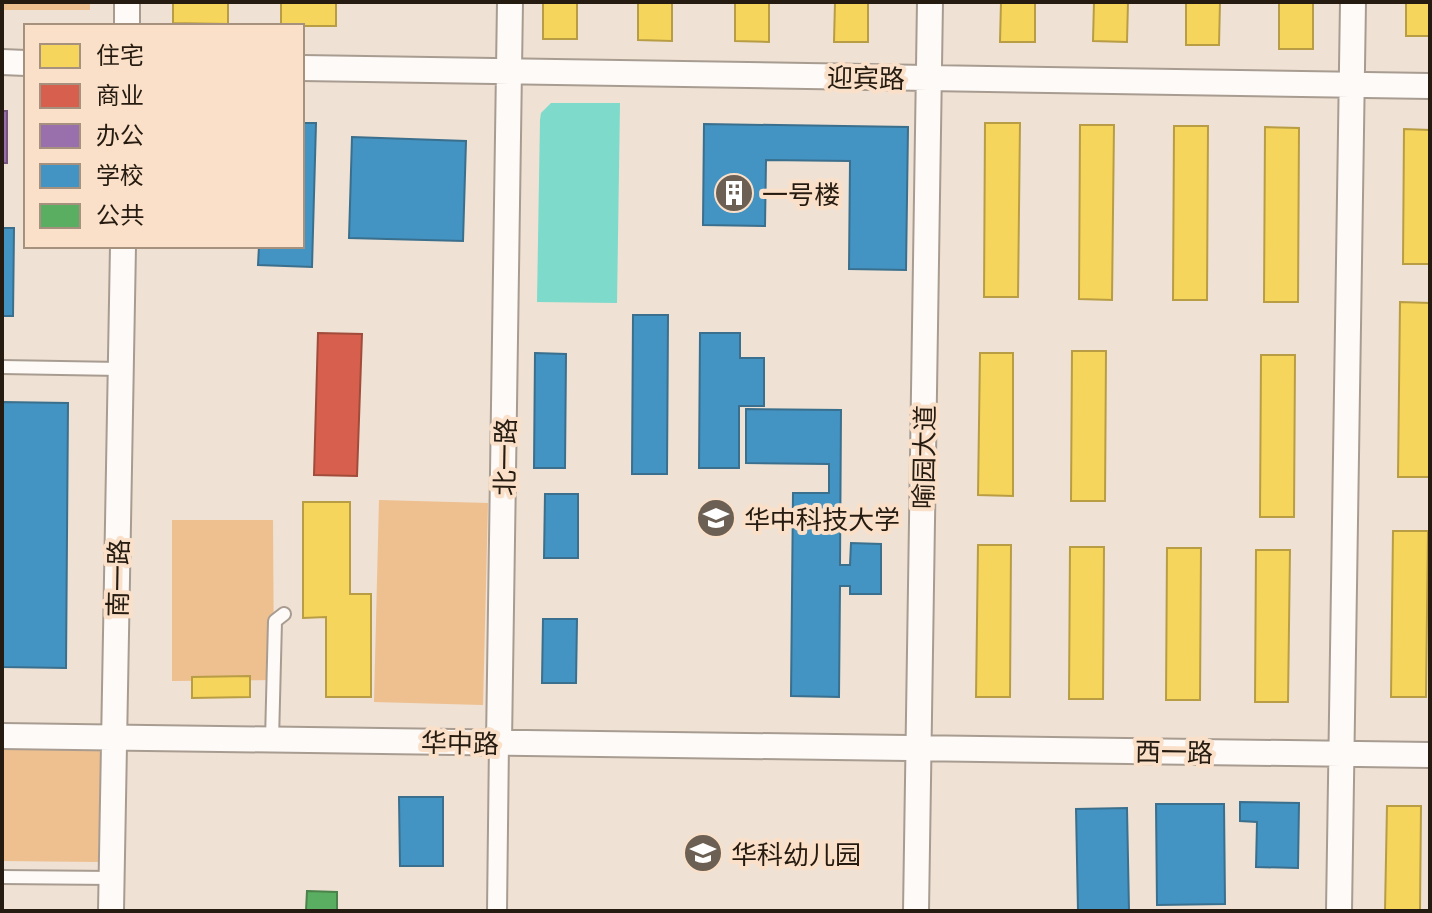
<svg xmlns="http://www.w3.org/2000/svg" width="1432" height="913" font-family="Barlow,'Noto Sans SC',sans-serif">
<rect width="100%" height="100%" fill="#efe1d3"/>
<path fill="#eebf8f" d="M2,2H90V10H2Z
M379,500L488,503L483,705L374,702Z
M172,520H273L274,680L172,681Z
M2,748L102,749L98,862L2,861Z"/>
<path fill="#7edacb" d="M551,103H620L617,303L537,302L540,120L541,113Z"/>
<path fill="#f6d55c" stroke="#b89d45" stroke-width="2" d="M173,2H228V24L173,23Z
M281,2H336V26H281Z
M543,2H577V39H543Z
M638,2H672V41L638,40Z
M735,2H769V42L735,41Z
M835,2H868V42H834Z
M1001,2H1035V42H1000Z
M1094,2H1128L1127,42L1093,41Z
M1186,2H1220L1219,45H1186Z
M1279,2H1313V49H1279Z
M1406,2H1430V36H1406Z
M985,123H1020L1018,297H984Z
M1080,125H1114L1112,300L1079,299Z
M1174,126H1208L1207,300H1173Z
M1265,127L1299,128L1298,302H1264Z
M1404,129L1430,130V264H1403Z
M1400,302L1430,303V477H1398Z
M1072,351H1106L1105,501H1071Z
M980,353H1013V496L978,495Z
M1261,355H1295L1294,517H1260Z
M303,502H350V594H371V697H326V617L303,618Z
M1393,531H1428L1426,697H1391Z
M978,545H1011L1010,697H976Z
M1070,547H1104L1103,699H1069Z
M1167,548H1201L1200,700H1166Z
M1256,550H1290L1288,702H1255Z
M250,676V697L192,698V677Z
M1387,806H1421L1420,911H1385Z"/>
<path fill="#d6604d" stroke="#a14b3b" stroke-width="2" d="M318,333L362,334L357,476L314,475Z"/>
<path fill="#9970ab" stroke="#76567c" stroke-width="2" d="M2,111H7V163H2Z"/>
<path fill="#4393c3" stroke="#3a6f8d" stroke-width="2" d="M302,123H316L312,267L258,265L259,246H302Z
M704,124L908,127L906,270L849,269L850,161L766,160L765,226L703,225Z
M352,137L466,141L463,241L349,238Z
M2,228H14L13,316H2Z
M633,315H668L667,474H632Z
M700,333H740V358H764V406H739V468H699Z
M535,353L566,354L565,468H534Z
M2,402L68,403L66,668L2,667Z
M746,409L841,410L840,565H850L851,543L881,544V594H850V586H840L839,697L791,696L793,493H829V464L746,463Z
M545,494H578V558H544Z
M543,619H577L576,683H542Z
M399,797H443V866H400Z
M1240,802L1299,803L1298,868L1256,867L1257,822L1240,821Z
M1156,804H1224L1225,904L1157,905Z
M1127,808L1129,911H1078L1076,809Z"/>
<path fill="#5aae61" stroke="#4a8249" stroke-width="2" d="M307,891L337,892V911H306Z"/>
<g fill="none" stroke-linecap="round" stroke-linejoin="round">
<g stroke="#a89c91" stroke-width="16">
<path id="service" d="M2,367L120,369
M272,740L275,621L284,614
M2,877L112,878"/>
</g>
<g stroke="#a89c91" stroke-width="22">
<path id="pedestrian" d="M497,911L499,742"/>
</g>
<g stroke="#a89c91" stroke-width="28">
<path id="minor" d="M127,26V2
M2,62L26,63
M302,68L1430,86
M2,736L1430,755
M499,742L510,2
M111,911L123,246
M916,911L930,2
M1339,911L1353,2"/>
</g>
<use href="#service" stroke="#fdfaf8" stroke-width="12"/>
<use href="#pedestrian" stroke="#fdfaf8" stroke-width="18"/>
<use href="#minor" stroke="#fdfaf8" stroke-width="24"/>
</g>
<defs>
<g id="building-disc" transform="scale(2)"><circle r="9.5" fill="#6c6054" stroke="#fae0c8"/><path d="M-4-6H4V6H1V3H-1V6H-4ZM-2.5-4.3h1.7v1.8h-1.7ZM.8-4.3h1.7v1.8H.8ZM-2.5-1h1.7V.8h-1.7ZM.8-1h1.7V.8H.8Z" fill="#fff"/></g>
<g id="university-disc" transform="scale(2)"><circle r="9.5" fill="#6c6054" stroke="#fae0c8"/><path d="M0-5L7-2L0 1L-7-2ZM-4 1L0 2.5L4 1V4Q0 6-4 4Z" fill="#fff"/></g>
<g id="school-disc" transform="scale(2)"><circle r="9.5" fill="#6c6054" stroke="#fae0c8"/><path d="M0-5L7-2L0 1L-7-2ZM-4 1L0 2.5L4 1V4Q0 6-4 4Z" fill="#fff"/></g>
</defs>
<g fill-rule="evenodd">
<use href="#building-disc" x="734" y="193"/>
<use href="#university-disc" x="716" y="518"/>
<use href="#school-disc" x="703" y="853"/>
</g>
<g text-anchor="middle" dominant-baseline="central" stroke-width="8" stroke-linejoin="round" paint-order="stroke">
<g font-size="26" fill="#261b10" stroke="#fae0c8">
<text transform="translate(866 77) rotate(1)">迎宾路</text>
<text transform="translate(504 457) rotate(-89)">北一路</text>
<text transform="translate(923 457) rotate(-89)">喻园大道</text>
<text transform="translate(117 578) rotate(-89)">南一路</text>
<text transform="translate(460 742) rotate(1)">华中路</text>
<text transform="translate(1174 751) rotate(1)">西一路</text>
</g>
<g font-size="26" fill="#261b10" stroke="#fae0c8" text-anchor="start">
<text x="762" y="193">一号楼</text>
<text x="744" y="518">华中科技大学</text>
<text x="731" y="853">华科幼儿园</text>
</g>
</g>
<rect width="1432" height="913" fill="none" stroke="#261b10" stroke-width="8"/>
<rect x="24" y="24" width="280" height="224" fill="#fae0c8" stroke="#a5917e" stroke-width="2"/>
<rect x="40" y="44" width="40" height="24" fill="#f6d55c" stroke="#a5917e" stroke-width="2"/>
<text x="96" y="64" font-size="24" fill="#261b10">住宅</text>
<rect x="40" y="84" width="40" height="24" fill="#d6604d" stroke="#a5917e" stroke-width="2"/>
<text x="96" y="104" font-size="24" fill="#261b10">商业</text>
<rect x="40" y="124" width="40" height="24" fill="#9970ab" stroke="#a5917e" stroke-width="2"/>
<text x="96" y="144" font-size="24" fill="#261b10">办公</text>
<rect x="40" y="164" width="40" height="24" fill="#4393c3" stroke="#a5917e" stroke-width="2"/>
<text x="96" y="184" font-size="24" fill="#261b10">学校</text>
<rect x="40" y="204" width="40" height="24" fill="#5aae61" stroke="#a5917e" stroke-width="2"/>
<text x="96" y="224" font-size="24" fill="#261b10">公共</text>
</svg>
